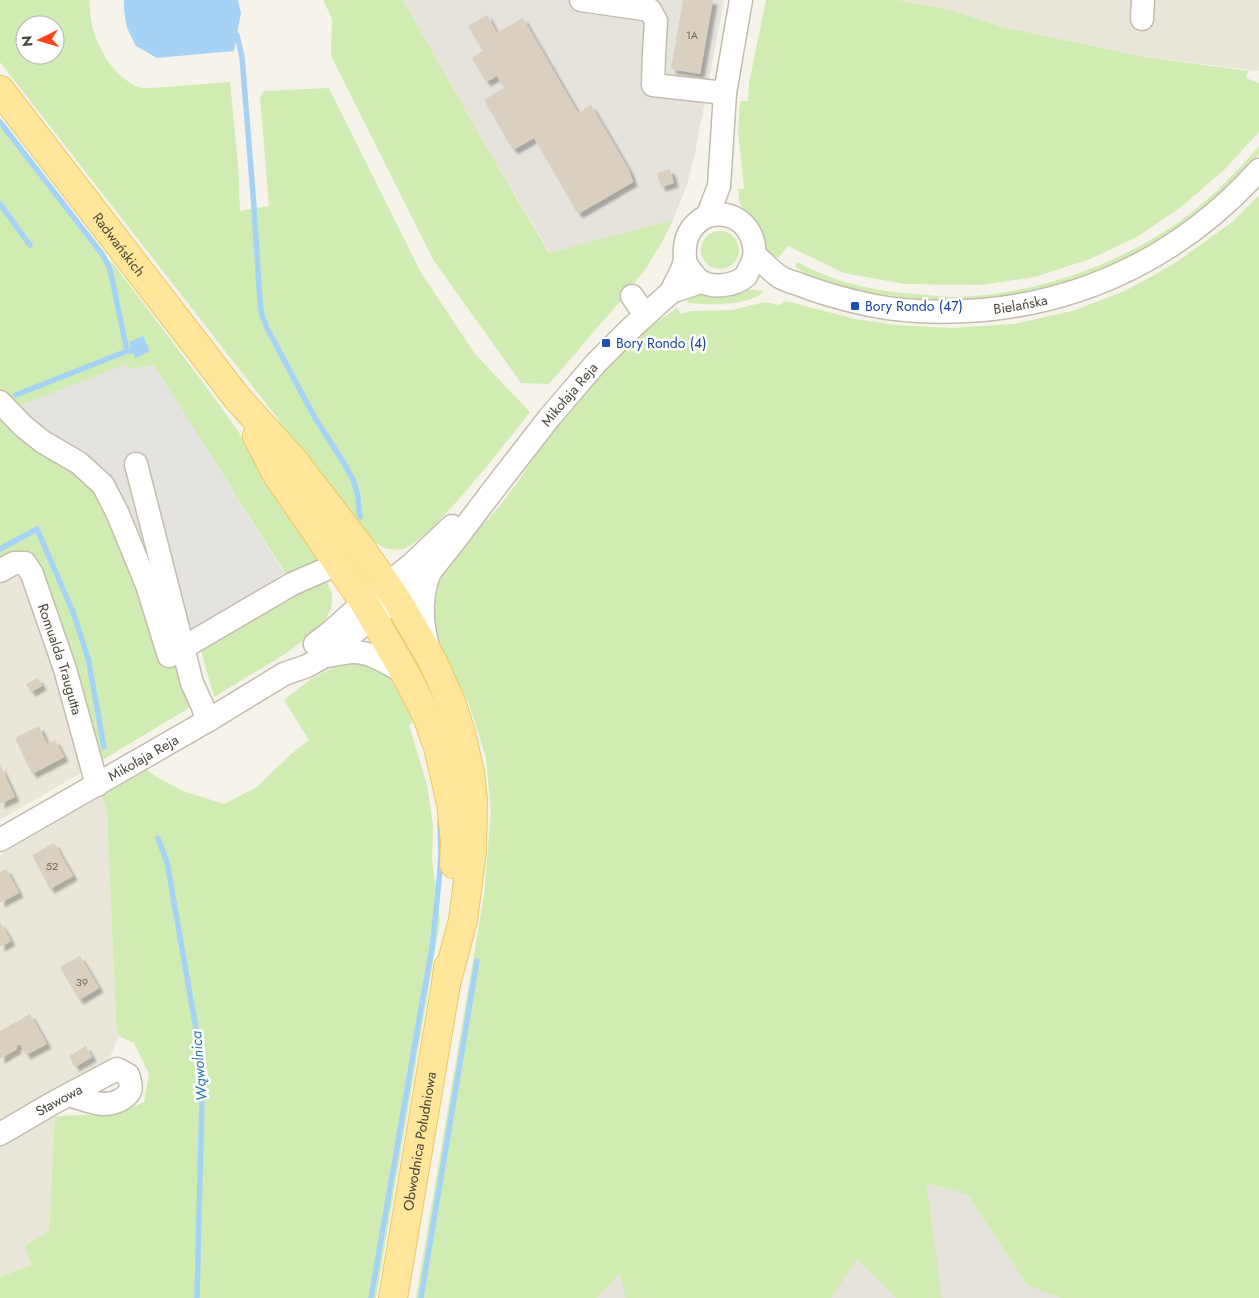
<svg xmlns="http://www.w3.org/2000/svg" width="1259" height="1298" font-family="Jost,sans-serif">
<defs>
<filter id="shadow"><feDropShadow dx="4.5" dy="4.5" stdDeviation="1" flood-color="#0004"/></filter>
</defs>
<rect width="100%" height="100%" fill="#f6f3eb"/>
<path fill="#eae6d9" d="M898,0H1259V71L1144,57L1003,27L947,9Z
M18,568L29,583L84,771L0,820V578Z
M102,796L107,812L116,1020L119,1036L109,1059L0,1119V855Z
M55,1116L49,1231L25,1246L33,1265L0,1277V1143Z"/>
<path fill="#e6e2dc" d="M403,0H724L696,148L687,185L673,220L550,253L483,141Z
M874,1053L1027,1285L1060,1298H597L620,1272L710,1209Z"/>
<path fill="#d0ecb2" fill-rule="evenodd" d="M0,0H90C87,31 109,79 142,88C148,89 158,87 165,87C186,85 208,84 230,82L238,164L240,211L269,206L260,97L264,91L329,88L420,271L475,354L530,412C509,438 430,543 402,549C385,552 376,544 365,533L281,433L279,420L0,62ZM25,25H55V55H25Z
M323,0H403L483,141L549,253L673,220L663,240L647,267L622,299L549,384L521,383L434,261L331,56L332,19Z
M766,0H898L947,9L1003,27L1144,57L1248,71L1246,78L1259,83V132L1224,170L1181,207L1137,237L1090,259L1035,277L981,285L905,284L844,273L788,246L778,258L765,249L758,228L743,210L739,200L738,189H744L738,131L740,101H748L749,83Z
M0,126L96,251L112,262C170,339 230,415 282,497C295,518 308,541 321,562L290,581L154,366L128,369L126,364L84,458L173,635L189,708L84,771L55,662L18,568L0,567Z
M1259,146V154L1248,168L1201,211L1150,246L1113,266L1084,277L1050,287L1010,297L953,302L924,300L857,291L830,284L815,279L795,267L797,262C836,283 873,291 917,294C930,295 943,297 955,297C1033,295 1112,267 1176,224C1208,202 1234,175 1259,146Z
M1259,195V1298H1060L1027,1285L967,1194L926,1183L942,1298H896L857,1259L831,1298H626L620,1273L597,1298H416L484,895L491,812L486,758L468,701L440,647L433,622L434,595L444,572L460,550L499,507L520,479L542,444L576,403L614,358L639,335L677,308L681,314L691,311L732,310L765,302L779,305L786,301L855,319L896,325L951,328L1014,324L1072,311L1125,291L1172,265L1231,223Z
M701 250a19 19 0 1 1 38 0a19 19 0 1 1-38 0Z
M746,289L764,291C762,293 760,295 758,296C742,305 704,306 686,302C698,290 704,297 718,296C727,295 737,291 746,289Z
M324,576L332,593V605L327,618L317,630L288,652L214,697L200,648Z
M361,661L385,670L400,687L417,720L409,725L427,785L433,825L432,859L440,921L376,1298H0V1277L32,1265L25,1246L49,1231L55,1116L118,1114L144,1102L149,1074L134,1043L119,1036L116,1020L107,812L102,796L147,770L157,777L183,791L224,804L257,787L291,754L309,740L284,700L311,679L342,663Z"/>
<path fill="#e5e3df" d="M126,364L128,369L154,365L284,573L197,630L173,635L108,480L13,408Z"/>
<path fill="#a6d2f5" d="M124,0H238L241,13L234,51L157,58L136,46L127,28L124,10Z
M143,336L150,351L135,358L129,342Z"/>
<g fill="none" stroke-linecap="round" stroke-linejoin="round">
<path stroke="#a6d2f5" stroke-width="5.5" d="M237,35L242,57L254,207L260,302L262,316L267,328L315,418L344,463L354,482L358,497L360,517
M0,122L102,254L110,269L127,351H131
M0,204L30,245
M16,395L127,351
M0,549L37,529L73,612L88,658L104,747
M158,838L167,862L200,1052L202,1097L197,1298
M371,1298L422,1003L432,948L438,891L441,856L440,822
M421,1298L477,961"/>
</g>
<path fill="#d9d0c0" filter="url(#shadow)" d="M683,0H713L700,74L671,69Z
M487,15L497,33L523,18L578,113L591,105L629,170L633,182L578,214L534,138L513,150L484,100L504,88L497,76L486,82L472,58L483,51L468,26Z
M670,169L674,183L661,187L657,173Z
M38,678L42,686L31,692L26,684Z
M39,726L47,744L55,740L64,757L32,774L15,738Z
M0,765L15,797L0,804Z
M54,843L73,876L50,889L32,855Z
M6,869L19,893L0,903V872Z
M0,922L11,941L0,947Z
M80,956L99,988L79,1000L60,967Z
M30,1014L47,1044L26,1055L20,1044L16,1046L17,1049L0,1059V1031Z
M86,1046L92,1057L75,1067L69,1056Z"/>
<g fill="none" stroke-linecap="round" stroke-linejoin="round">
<g stroke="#c3bcad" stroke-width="25">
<g id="minor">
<path d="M581,0L650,10L656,21L654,54L653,85L725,93"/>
<path d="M1142,19L1143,0"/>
<path d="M708,215L719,186L725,93L741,0"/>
<path id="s1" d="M755,255C763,262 771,271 780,277C785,280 792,282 798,284C821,293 846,300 870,305C908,313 945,313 983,310C1092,300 1186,251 1259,170"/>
<path d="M671,292C675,283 681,274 684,264C686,259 684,254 685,249C685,241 688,234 692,228C702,216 712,213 726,215C750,220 762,249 749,269C748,271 747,274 746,276C735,286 711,289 699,280C693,275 689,269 685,262"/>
<path d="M632,296L645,315"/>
<path d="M0,402L23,426L43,442L79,463L103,485L117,512L147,585L169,656L292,584L324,570"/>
<path d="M136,464L192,683L203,707L207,721"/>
<path id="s2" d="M0,571L14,563H25L32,574L65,669L97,785"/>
<path d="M315,644L332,631L364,602L412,564L452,526"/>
<path d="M428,647C421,621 420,596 430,572"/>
<path d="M326,656C335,655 345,652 354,652C372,652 390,665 405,673"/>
<path id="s3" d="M0,840L207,721L284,674L307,666L325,656L373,617L397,600L430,572L456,539L497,485L549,418L596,363L627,332L671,292L701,282"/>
<path id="s4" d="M0,1134L53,1103L117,1069L128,1075C132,1087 133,1092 122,1099C104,1110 87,1100 69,1095"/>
</g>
</g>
<g stroke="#ebc764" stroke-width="30">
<g id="major">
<path id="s5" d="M0,90L238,399L294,461L360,547L397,600L432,660L452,704L462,737L470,773L473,800L472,851L463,920L446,984"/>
<path d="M257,436L276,473L364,602L405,673L427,716L438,747L451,803L455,842L454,864"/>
<path id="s6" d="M393,1298L446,984L448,967"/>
</g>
</g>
<use href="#minor" stroke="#fff" stroke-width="22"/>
<use href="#major" stroke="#ffe69b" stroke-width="28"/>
</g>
<g fill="#1a4fb4" stroke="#fff" stroke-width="2">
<rect x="850" y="301" width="10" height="10" rx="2.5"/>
<rect x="601" y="338" width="10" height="10" rx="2.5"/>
</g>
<g text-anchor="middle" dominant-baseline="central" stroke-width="5" stroke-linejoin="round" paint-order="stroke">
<g font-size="11" fill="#6e685a">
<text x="692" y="35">1A</text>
<text x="52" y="866">52</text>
<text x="82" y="982">39</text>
</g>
<g font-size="14" fill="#4b4538" stroke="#fff">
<text stroke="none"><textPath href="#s5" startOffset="195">Radwańskich</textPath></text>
<text stroke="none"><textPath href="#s1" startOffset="279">Bielańska</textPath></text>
<text stroke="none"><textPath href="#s3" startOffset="734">Mikołaja Reja</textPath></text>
<text stroke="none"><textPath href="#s2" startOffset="130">Romualda Traugutta</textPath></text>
<text stroke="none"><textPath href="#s3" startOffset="165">Mikołaja Reja</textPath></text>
<text stroke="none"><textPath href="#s4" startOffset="68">Stawowa</textPath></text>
<text stroke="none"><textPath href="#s6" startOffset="159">Obwodnica Południowa</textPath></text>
</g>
<g font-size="14" fill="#164399" stroke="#fff" text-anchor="start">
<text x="865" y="306">Bory Rondo (47)</text>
<text x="616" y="343">Bory Rondo (4)</text>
</g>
<g font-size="15" font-style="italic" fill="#2876b6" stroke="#fff">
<text transform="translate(199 1066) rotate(-95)">Wąwolnica</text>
</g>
</g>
<g transform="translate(40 40) rotate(265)"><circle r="24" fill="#ffffff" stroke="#b7b5af"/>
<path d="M0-4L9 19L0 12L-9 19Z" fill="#ff4419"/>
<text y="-8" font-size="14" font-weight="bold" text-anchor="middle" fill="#4b4538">N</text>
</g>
</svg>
